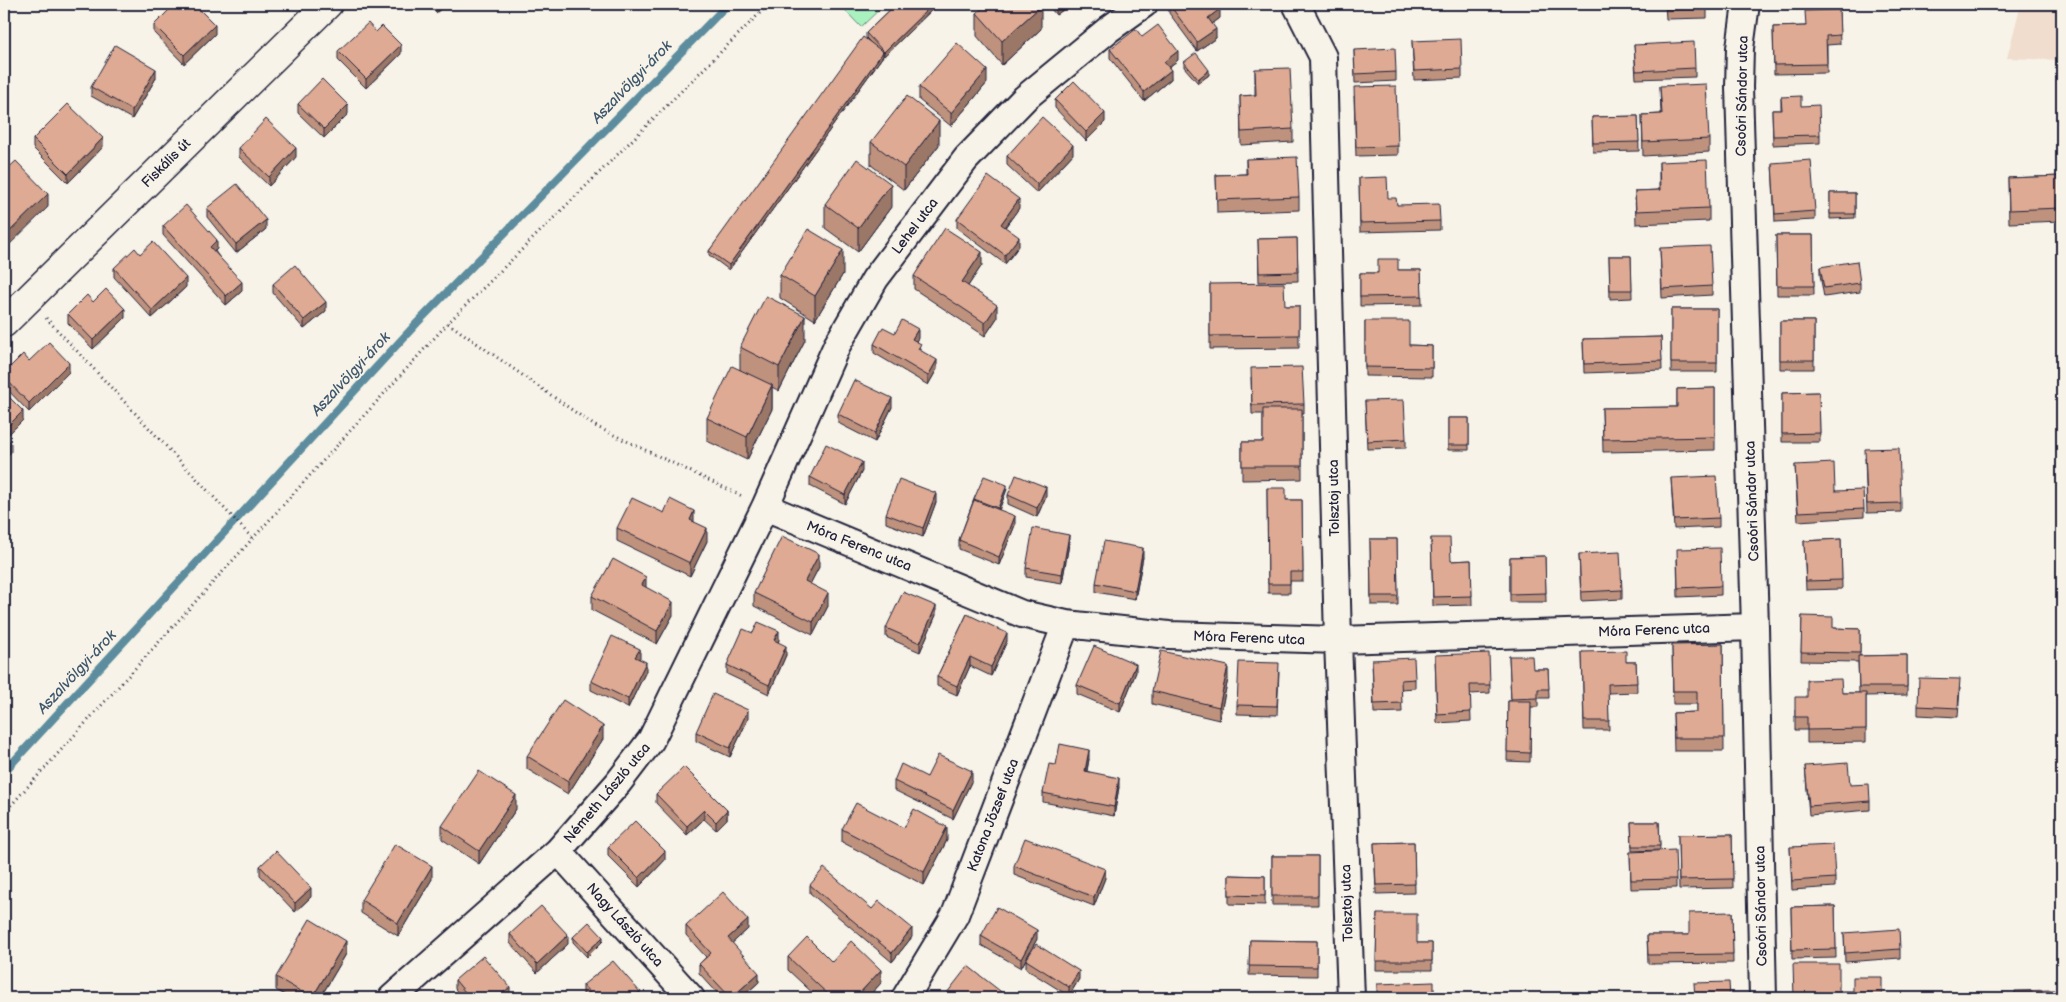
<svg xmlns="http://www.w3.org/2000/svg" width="2066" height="1002" font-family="'Balsamiq Sans',sans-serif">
<rect width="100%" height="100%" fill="#f7f3e8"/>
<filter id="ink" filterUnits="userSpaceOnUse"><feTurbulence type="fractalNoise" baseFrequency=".02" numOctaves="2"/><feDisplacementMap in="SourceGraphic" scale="10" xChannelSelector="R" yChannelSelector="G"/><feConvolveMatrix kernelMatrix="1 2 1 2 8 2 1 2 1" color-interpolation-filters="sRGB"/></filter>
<g filter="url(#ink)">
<path fill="#f0ddce" d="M2021,4H2062V60L2007,58Z"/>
<path fill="#a9f2bf" stroke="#668a7d" d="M839,4H885L861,27Z"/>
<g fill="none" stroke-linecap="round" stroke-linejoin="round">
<path stroke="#5c8c9d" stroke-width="8" d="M4,772L417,323L728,4"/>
<g stroke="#22223b" stroke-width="30">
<path id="street" d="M1296,4L1323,57L1338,640L1351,998
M1746,4L1740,48L1739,87L1755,627L1763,998
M765,507L1022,614L1066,624L1169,635L1338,640L1755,627
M558,851L691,998
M392,998L558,851L618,783L651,740L765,507L837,345L875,279L966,159L1025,98L1109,29L1144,4
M905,998L955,915L1066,624"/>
</g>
<g stroke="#22223b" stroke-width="31">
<path id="secondary" d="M4,323L328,4"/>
</g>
<path stroke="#22223b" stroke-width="3" stroke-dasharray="1 4" stroke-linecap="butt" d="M46,318L253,539
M448,323L595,426L742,496
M4,813L448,323L769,4"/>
<use href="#street" stroke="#f7f3e8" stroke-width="26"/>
<use href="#secondary" stroke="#f7f3e8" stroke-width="28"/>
</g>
<path fill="#bf927e" stroke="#22223b" d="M427,4H446L436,13Z
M896,4H938L884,56L883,55V56L729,270L709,255V251L872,44L866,38V33Z
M1047,4H1071L1056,15Z
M1169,4L1220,18L1212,24L1216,38L1197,51L1169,13Z
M1665,4H1707V18L1666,19Z
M1839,10L1840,44L1827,45V73L1774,74L1773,27L1805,26Z
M977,13L1041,29L1002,65L977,36Z
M154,25L215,34L184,64L154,33Z
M1142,37L1178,60L1169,67L1171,79L1144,101L1110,58V49Z
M1412,41L1462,69V78L1414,80Z
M1634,45L1695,68V77L1636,79Z
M1354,50L1396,72V81L1355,83Z
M338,51L401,54L366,88L338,60Z
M1184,62L1209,75L1198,83L1184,67Z
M1255,69L1293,129V142L1241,145L1240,96L1255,95Z
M156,78L132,119L91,96V87Z
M987,83L951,126L919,100V87Z
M1660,86L1709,139V152L1643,156L1642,115L1661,114Z
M1354,96L1398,146V155L1356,156Z
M1781,97L1801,106L1820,135V143L1773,145L1772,110H1781Z
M1055,100L1105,122L1086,141L1055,108Z
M298,104L348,114L324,138L298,113Z
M1638,116L1639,151L1593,152L1592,117Z
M33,139L103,147L68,183L33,148Z
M871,142L939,145L904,190L871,165Z
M239,148L296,157L269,186L239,157Z
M1073,154L1037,193L1007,165V156Z
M1246,159L1299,197V210L1217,213L1216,175L1246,174Z
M1659,162L1709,208V221L1636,224L1635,191L1659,190Z
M1772,163L1815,211V220L1775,222Z
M2062,176V221L2009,223L2008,178Z
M1359,178L1388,198L1397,205L1440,221V230L1360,232Z
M1830,193H1855V218L1830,219Z
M825,204L891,207L858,252L825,228Z
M207,208L266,229L236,253L207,217Z
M1019,208L1005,227L1019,246L1005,264L957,228V219Z
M163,226L217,249L215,251L242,291L226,305L163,235Z
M1776,235H1813L1814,295H1777Z
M1297,238L1298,281L1259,282L1258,239Z
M1660,248L1712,286V295L1662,298Z
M140,254L186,287L152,318L114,277V268Z
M1609,256H1631L1632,298L1610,299Z
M982,265L968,286L997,318L985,336L914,289V276Z
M1820,267L1860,283V292L1824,297L1820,275Z
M1398,270H1421L1422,305L1360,306V273H1378Z
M843,274L815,320L780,298V275Z
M273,284L326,311L304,329L273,293Z
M1210,284L1285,306H1299V348L1210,349Z
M93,302L125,318L93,349L68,323V314Z
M1671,309H1717V372H1671Z
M1365,321L1409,345L1432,346V377L1365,376Z
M1780,321H1814V369H1780Z
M895,333L918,338L916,341L921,351L937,369L928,385L874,353V344Z
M1661,337L1662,370L1584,373L1583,339Z
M805,340L779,391L772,387V409L747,460L707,441V418L740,370V347Z
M29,361L69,372L29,412L4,386V373Z
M1251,377L1304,404V413H1302V479L1242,480V442H1263V414H1252Z
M1715,388V450L1603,452L1602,408L1677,407V389Z
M1819,392L1820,442H1782V393Z
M1365,401L1406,439V448L1367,449Z
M892,407L875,442L838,423V414Z
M1448,418H1469V450H1448Z
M1865,458L1901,503V512L1867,513Z
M1795,465L1864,509V517L1798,521Z
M862,471L845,504L810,486V477Z
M1671,478L1719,518V527L1674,529Z
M1267,488L1286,500H1302L1303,581H1290V593H1268Z
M1007,489L999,510L1015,525L999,565L959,549V540L974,499Z
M1008,495L1046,496L1037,517L1008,504Z
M936,502L923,537L886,523V514Z
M664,513L707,541L690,576L617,541V528Z
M1431,538L1451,561L1471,560L1472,605L1433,606Z
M1370,539H1397L1398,605H1371Z
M1841,539L1842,589L1806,590L1804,541Z
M1069,544L1062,583L1026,577V568Z
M1579,554L1622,590V599L1581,601Z
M1545,556L1546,602H1510V557Z
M1143,557L1135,599L1096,592V583Z
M1677,558L1721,586V595L1678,597Z
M819,567L810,584L828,606L813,635L754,606V593Z
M646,587L673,615L657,644L592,610V596Z
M967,614L1007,641L991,676L970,666L957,695L937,686V677Z
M936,615L920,652L886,637V628Z
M1802,616L1833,628L1860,629V656L1907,655V695L1866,696V742L1807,743V730H1795V710L1807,697L1842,693H1859L1858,662L1801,661Z
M753,633L779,640L778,642L786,655L769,694L727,674V665Z
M1723,644L1724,751H1674L1673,713L1697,712V704H1673L1672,645Z
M1582,652L1626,662H1636L1637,692L1608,693L1609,730H1584Z
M1435,655L1490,685V693L1470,694L1471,721L1437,723Z
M1509,656L1533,669H1548L1549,698H1538V707H1531L1530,762L1507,761L1508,701H1511Z
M640,658L639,659L646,671L628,708L591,690V681Z
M1372,660L1415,679V688L1401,689L1402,712L1374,713Z
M1136,672L1120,712L1077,694V685Z
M1279,672L1277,715L1237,714V705Z
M1228,679L1219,720L1152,704V691Z
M1960,688L1958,717L1918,715V706Z
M748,719L730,757L696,741V732Z
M603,739L568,794L527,769V756Z
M1089,759L1087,771L1119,787L1114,816L1043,802V793L1056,765Z
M1805,766L1850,785L1870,801V810L1809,815Z
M927,777L972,780L953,819L894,790V781Z
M656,794L727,810V819L716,830L704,819L687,835L656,803Z
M516,809L479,864L442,839V826Z
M1631,822H1659L1660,850L1632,851Z
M904,828L947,840L924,885L842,842V829Z
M1732,834L1733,888L1679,889L1678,835Z
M1414,842L1415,893L1376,894L1374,843Z
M608,847L665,860L639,887L608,856Z
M1790,847L1835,878V887L1792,890Z
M1630,852L1676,879V888L1631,889Z
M1272,856H1318V905H1272Z
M260,866L311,897L295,912L260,875Z
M1014,866L1105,878L1094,906L1014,875Z
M1229,875L1265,876V905L1229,904Z
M432,879L398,936L361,913V900Z
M810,885L872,909L912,937L892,962L810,893Z
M1835,906L1836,958L1792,959L1791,907Z
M1732,912L1733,963L1648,964L1647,935H1689Z
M1377,914L1417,943H1432V970H1376Z
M686,926L748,929L732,943L759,982L741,998H722L699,973V964L706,957L686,935Z
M1844,933L1900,949V958L1845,962Z
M510,934L568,944L537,973L510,943Z
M981,936L1037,939L1021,968L981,945Z
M573,937L603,941L587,957L573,942Z
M1250,940L1317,941V976L1249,975Z
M346,954L320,998H290L276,990V977Z
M788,957L832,962L881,983L867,998H818L788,970Z
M1026,960L1079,979L1069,996L1026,969Z
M455,980L510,996L507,998H463L455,989Z
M583,985L640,998H586L583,994Z"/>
<path fill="#9b7767" stroke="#22223b" d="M436,4H446L436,13Z
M933,4H938L884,56V52Z
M1056,4H1071L1056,15Z
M1041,6V29L1002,65V41Z
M1220,9V18L1208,27V18Z
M215,25V34L184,64V55Z
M1216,29V38L1197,51V42Z
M401,45V54L366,88V79Z
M1178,51V60L1164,71V62Z
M883,52V56L729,270V265Z
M156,69V78L132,119V110Z
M987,70V83L951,126V113Z
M1171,70V79L1144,101V92Z
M1209,70V75L1198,83V79Z
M348,105V114L324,138V129Z
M1105,113V122L1086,141V132Z
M939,121V145L904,190V167Z
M103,138V147L68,183V174Z
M1073,145V154L1037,193V184Z
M296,148V157L269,186V177Z
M891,184V207L858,252V228Z
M48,194V207L4,250V237Z
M1019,199V208L1001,233V224Z
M266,220V229L236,253V244Z
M1019,237V246L1005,264V255Z
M217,240V249L210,255V247Z
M843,250V274L815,320V296Z
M982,252V265L962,295V282Z
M186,278V287L152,318V310Z
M242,282V291L226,305V296Z
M326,302V311L304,329V320Z
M997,305V318L985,336V323Z
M125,309V318L93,349V340Z
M805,316V340L779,391V367Z
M918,329V338L912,348V339Z
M937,360V369L928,385V376Z
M69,363V372L29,412V403Z
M772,385V409L747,460V437Z
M892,398V407L875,442V433Z
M23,411V420L4,439V430Z
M11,443V452L4,459V450Z
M862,462V471L845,504V495Z
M1007,485V489L998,513V508Z
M1046,487V496L1037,517V508Z
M936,493V502L923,537V528Z
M694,511V524L690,520Z
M1015,516V525L999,565V557Z
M707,528V541L690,576V563Z
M1069,535V544L1062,583V574Z
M1143,548V557L1135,599V591Z
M819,554V567L805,594V581Z
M646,577V590L642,585Z
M828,593V606L813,635V622Z
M673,602V615L657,644V631Z
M936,606V615L920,652V643Z
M779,631V640L774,649V640Z
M1007,633V641L991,676V667Z
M786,646V655L769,694V685Z
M640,649V658L635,666V657Z
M970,657V666L957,695V686Z
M646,662V671L628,708V699Z
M1136,664V672L1120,712V703Z
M1228,666V679L1219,720V707Z
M748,710V719L730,757V748Z
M603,726V739L568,794V781Z
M1089,750V759L1085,780V771Z
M972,771V780L953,819V810Z
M1119,778V787L1114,816V807Z
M516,795V809L479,864V851Z
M704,810V819L687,835V826Z
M727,810V819L716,830V822Z
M947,827V840L924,885V872Z
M665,851V860L639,887V878Z
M432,866V879L398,936V923Z
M1105,869V878L1094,906V897Z
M311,888V897L295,912V903Z
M748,920V929L728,947V938Z
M912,928V937L892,962V953Z
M1037,930V939L1021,968V959Z
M568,935V944L537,973V964Z
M603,937V941L587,957V952Z
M346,941V954L320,998H312Z
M881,970V983L867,998H855Z
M1079,971V979L1069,996V987Z
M759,973V982L741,998H731Z
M510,987V996L507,998H497Z
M640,992V998H633Z"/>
<path fill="#deaa93" stroke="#22223b" d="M175,4H194L215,25L184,55L154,25Z
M896,4H933L884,52L866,33Z
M987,4H1039L1041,6L1002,41L977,13Z
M1169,4H1216L1220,9L1208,18L1216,29L1197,42Z
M1666,4H1707V9L1666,10Z
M1839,10L1840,35L1826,36L1827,64L1774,65L1773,27L1806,26L1805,11Z
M368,23L376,32L382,26L401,45L366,79L338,51Z
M1158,25L1178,51L1164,62L1171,70L1144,92L1110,49L1136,29L1142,37Z
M863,37L883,52L729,265L709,251Z
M1461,39L1462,69L1414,71L1412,41Z
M1694,42L1695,68L1636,71L1634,45Z
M957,43L987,70L951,113L919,87Z
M115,45L156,69L132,110L91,87Z
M1395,48L1396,72L1355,74L1354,50Z
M1196,53L1209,70L1198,79L1184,62Z
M1290,68L1293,129L1241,132L1240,96L1256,95L1255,69Z
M322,79L348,105L324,129L298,104Z
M1074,81L1105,113L1086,132L1055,100Z
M1706,84L1709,139L1643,142L1642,115L1662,114L1660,86Z
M1396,86L1398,146L1356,147L1354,87Z
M907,96L939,121L904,167L871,142Z
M1801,96V106L1819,105L1820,135L1773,136L1772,110H1782L1781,97Z
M68,104L103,138L68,174L33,139Z
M1638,116L1639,142L1593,143L1592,117Z
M1042,117L1073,145L1037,184L1007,156Z
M266,119L296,148L269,177L239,148Z
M1297,157L1299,197L1217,200L1216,175L1247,174L1246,159Z
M857,159L891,184L858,228L825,204Z
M1707,160L1709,208L1636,211L1635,191L1660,190L1659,162Z
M1811,160L1815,211L1775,214L1772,163Z
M16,161L48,194L4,237V172Z
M988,176L1019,199L1001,224L1019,237L1005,255L957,219Z
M2062,176V208L2009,210L2008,178Z
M1387,177L1388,198H1396L1397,205L1439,204L1440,221L1360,223L1359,178Z
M237,184L266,220L236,244L207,208Z
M1830,193H1855V214H1830Z
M186,205L217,240L210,247L242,282L226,296L163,226Z
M945,228L982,252L962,282L997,305L985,323L914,276Z
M808,229L843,250L815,296L780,275Z
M1776,235H1813L1814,286H1777Z
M1297,238L1298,272L1259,273L1258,239Z
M153,242L186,278L152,310L114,268L135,248L140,254Z
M1710,246L1712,286L1662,289L1660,248Z
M1609,256H1631L1632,290H1610Z
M1378,259H1398V270H1421L1422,296L1360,297V273H1378Z
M1857,261L1860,283L1824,288L1820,267Z
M295,265L326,302L304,320L273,284Z
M1284,283L1285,306H1299V335L1210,336V284Z
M106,289L125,309L93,340L68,314L87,295L93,302Z
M766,296L805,316L779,367L740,347Z
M1671,309H1717V363H1671Z
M902,320L918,329L912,339L921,344L918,349L937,360L928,376L874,344L883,327L895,333Z
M1365,321H1409V345L1432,346V368L1365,367Z
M1780,321H1814V360H1780Z
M1661,337L1662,361L1584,364L1583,339Z
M49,342L69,363L29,403L4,377V373L23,354L29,361Z
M732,366L772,385L747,437L707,418Z
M1302,367L1304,404L1252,405L1251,368Z
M854,380L892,398L875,433L838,414Z
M1715,388V437L1603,439L1602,408L1677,407V389Z
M4,392L23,411L4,430Z
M1819,392L1820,433L1782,434V393Z
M1404,400L1406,439L1367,441L1365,401Z
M1263,409H1302V466H1242V442H1263Z
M1448,418H1469V445H1448Z
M4,436L11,443L4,450Z
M826,444L862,462L845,495L810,477Z
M1899,448L1901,503L1867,504L1865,449Z
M1834,463L1835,491L1863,490L1864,509L1798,512L1795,465Z
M1016,475L1046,487L1037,508L1008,495Z
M984,476L1007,485L998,508L974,499Z
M1716,476L1719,518L1674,520L1671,478Z
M899,479L936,493L923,528L886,514Z
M1267,488H1286V500H1302L1303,572H1290V584H1268Z
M632,498L664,513L670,499L694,511L690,520L707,528L690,563L617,528Z
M974,500L1015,516L999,557L959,540Z
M1033,528L1069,535L1062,574L1026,568Z
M782,536L819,554L805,581L828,593L813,622L754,593Z
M1431,538H1450L1451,561L1471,560L1472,596L1433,597Z
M1370,539H1397L1398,596H1371Z
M1841,539L1842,580L1806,581L1804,541Z
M1104,541L1143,548L1135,591L1096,583Z
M1720,548L1721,586L1678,588L1677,549Z
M1620,552L1622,590L1581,592L1579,554Z
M1545,556L1546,593L1510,594V557Z
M613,559L646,577L642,585L673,602L657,631L592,596Z
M903,592L936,606L920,643L886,628Z
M967,614L1007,633L991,667L970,657L957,686L937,677Z
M1802,616L1833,617V628L1860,629V653L1801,652Z
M758,622L779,631L774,640L786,646L769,685L727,665L743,629L753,633Z
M612,636L640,649L635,657L646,662L628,699L591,681Z
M1723,644L1724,738H1674L1673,713L1697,712V691H1673L1672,645Z
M1094,646L1136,664L1120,703L1077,685Z
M1161,651L1228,666L1219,707L1152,691Z
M1626,651V662H1636L1637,683L1608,684L1609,721H1584L1582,652Z
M1489,653L1490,685H1470L1471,712L1437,714L1435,655Z
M1907,655V687H1859L1858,656Z
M1509,656H1532L1533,669H1548L1549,689H1538V698L1511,699Z
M1414,658L1415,679L1401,680L1402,703L1374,704L1372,660Z
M1239,662L1279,663L1277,706L1237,705Z
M1919,678L1960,679L1958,708L1918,706Z
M1841,679L1842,693H1866V729L1807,730V717H1795V697H1807V680Z
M713,694L748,710L730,748L696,732Z
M563,700L603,726L568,781L527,756Z
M1508,701H1531L1530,753L1507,752Z
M1060,744L1089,750L1085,771L1119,778L1114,807L1043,793L1049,764L1056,765Z
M938,755L972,771L953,810L894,781L901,764L927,777Z
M1848,763L1850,785L1869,784L1870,801L1809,806L1805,766Z
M684,767L727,810L716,822L704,810L687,826L656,794Z
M479,771L516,795L479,851L442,826Z
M856,803L904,828L914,809L947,827L924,872L842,829Z
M635,821L665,851L639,878L608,847Z
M1631,822H1659L1660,846H1632Z
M1732,834L1733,879L1679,880L1678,835Z
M1025,838L1105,869L1094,897L1014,866Z
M1414,842L1415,884L1376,885L1374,843Z
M395,844L432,866L398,923L361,900Z
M1833,845L1835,878L1792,881L1790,847Z
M1675,850L1676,879L1631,880L1630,852Z
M276,851L311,888L295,903L260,866Z
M1272,856H1318V896H1272Z
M824,868L872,909L879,901L912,928L892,953L810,885Z
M1229,875L1265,876V896L1229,895Z
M723,892L748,920L728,938L759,973L731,998L699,964L711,953L686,926Z
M541,906L568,935L537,964L510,934Z
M1835,906L1836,949L1792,950L1791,907Z
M997,907L1037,930L1021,959L981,936Z
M1732,912L1733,954L1648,955L1647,935H1689V913Z
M1377,914H1417V943H1432V961H1376Z
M310,919L346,941L312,998L276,977Z
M589,922L603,937L587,952L573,937Z
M1899,929L1900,949L1845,953L1844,933Z
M807,937L832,962L851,941L881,970L855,998H832L788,957Z
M1250,940L1317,941V967L1249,966Z
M1036,944L1079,971L1069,987L1026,960Z
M483,956L510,987L497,998H470L455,980Z
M613,961L640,992L633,998H594L583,985Z
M1793,964H1839V991H1853V977H1882V998H1794Z
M968,966L1009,998H943Z
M1434,982V998H1377V984Z
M1729,982L1730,998H1695L1694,983Z
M2054,990L2055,998H2015V991Z
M164,993L168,998H157Z
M226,993L234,998H223Z
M444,993L448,998H437Z"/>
</g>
<g text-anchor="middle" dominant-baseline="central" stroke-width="4" stroke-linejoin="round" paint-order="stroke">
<g font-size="14" fill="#22223b" stroke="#f7f3e8">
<text transform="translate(1742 96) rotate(-89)">Csoóri Sándor utca</text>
<text transform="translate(166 163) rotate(-45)">Fiskális út</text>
<text transform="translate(915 226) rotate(-53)">Lehel utca</text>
<text transform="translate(1334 498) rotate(-91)">Tolsztoj utca</text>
<text transform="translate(1752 501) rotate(-92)">Csoóri Sándor utca</text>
<text transform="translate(859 546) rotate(22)">Móra Ferenc utca</text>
<text transform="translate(1654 630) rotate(-2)">Móra Ferenc utca</text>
<text transform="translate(1249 638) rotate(2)">Móra Ferenc utca</text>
<text transform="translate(607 793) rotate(-50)">Németh László utca</text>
<text transform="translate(993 815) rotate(-69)">Katona József utca</text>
<text transform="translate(1347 903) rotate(-92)">Tolsztoj utca</text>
<text transform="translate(1761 906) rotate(-91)">Csoóri Sándor utca</text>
<text transform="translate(625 925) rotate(48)">Nagy László utca</text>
</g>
<g font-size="15" font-style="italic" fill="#3f576c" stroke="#f7f3e8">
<text transform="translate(632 82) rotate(-46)">Aszalvölgyi-árok</text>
<text transform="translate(351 374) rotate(-47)">Aszalvölgyi-árok</text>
<text transform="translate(77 672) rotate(-47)">Aszalvölgyi-árok</text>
</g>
</g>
<rect width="2066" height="1002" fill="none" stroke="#f7f3e8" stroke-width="20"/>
<rect x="10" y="10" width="2046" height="982" fill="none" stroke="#22223b" stroke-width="2" filter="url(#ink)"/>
</svg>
